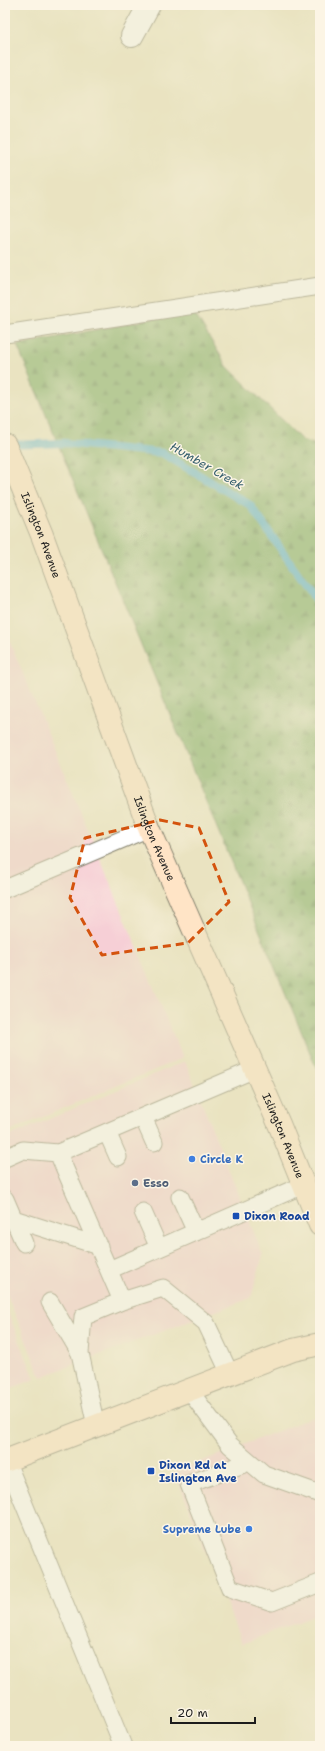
<svg xmlns="http://www.w3.org/2000/svg" width="325" height="1751" font-family="'Shantell Sans',sans-serif">
<defs>
<pattern id="forest-firs" width="22" height="20" patternUnits="userSpaceOnUse"><rect width="22" height="20" fill="#7aaa63"/><path d="M5 1l3.5 6h-7zM16 11l3.5 6h-7z" fill="#638a51"/></pattern>
</defs>
<rect width="100%" height="100%" fill="#fcf5e5"/>
<filter id="ink" filterUnits="userSpaceOnUse"><feTurbulence type="fractalNoise" baseFrequency=".025" numOctaves="2"/><feDisplacementMap in="SourceGraphic" scale="8" xChannelSelector="R" yChannelSelector="G"/><feConvolveMatrix kernelMatrix="1 2 1 2 8 2 1 2 1" color-interpolation-filters="sRGB"/></filter>
<filter id="wash" filterUnits="userSpaceOnUse"><feTurbulence type="fractalNoise" baseFrequency=".012" numOctaves="4" result="noise"/><feDisplacementMap in="SourceGraphic" scale="16" xChannelSelector="R" yChannelSelector="G"/><feGaussianBlur stdDeviation="0.9" result="paint"/><feColorMatrix in="noise" values="0 0 0 0 0 0 0 0 0 0 0 0 0 0 0 0 0 1.4 0 .05"/><feComposite in="paint" operator="in"/></filter>
<g filter="url(#wash)">
<rect width="100%" height="100%" fill="#eae3c1"/>
<path fill="#f6cfd6" d="M5,630L183,1058L5,1133Z
M185,1061L263,1255L251,1298L41,1377L5,1290V1138Z
M5,1305L35,1379L5,1391Z
M311,1418L320,1420V1613L242,1644L175,1472Z"/>
<path fill="url(#forest-firs)" stroke="#4b6340" d="M193,311L227,366L302,440L320,446V1077L17,345Z"/>
<g fill="none" stroke-linecap="round" stroke-linejoin="round">
<path stroke="#52afd1" stroke-width="8" d="M8,445L64,443L162,453L250,505L320,605"/>
</g>
</g>
<g filter="url(#ink)">
<g fill="none" stroke-linecap="round" stroke-linejoin="round">
<g stroke="#83806e" stroke-width="19">
<path id="service" d="M5,334L320,286
M5,889L149,828
M143,1117L154,1142
M107,1132L118,1157
M5,1158L23,1150L58,1153
M180,1197L196,1232
M5,1199L24,1243
M143,1212L159,1248
M14,1219L99,1246
M109,1270L303,1185
M122,1301L58,1153L255,1069
M50,1302L80,1353
M189,1390L230,1445L264,1474L320,1494
M96,1426L80,1353L83,1317L122,1301L163,1288L206,1323L230,1374
M6,1460L123,1746
M249,1462L189,1484L230,1588L272,1602L320,1583"/>
</g>
<g stroke="#83806e" stroke-width="24">
<path id="minor" d="M132,36L149,5"/>
</g>
<g stroke="#83806e" stroke-width="24">
<g id="secondary">
<path id="s1" d="M5,445L42,535L149,828L279,1124L320,1225"/>
<path d="M5,1461L293,1350L320,1344"/>
</g>
</g>
<use href="#service" stroke="#fff" stroke-width="17"/>
<use href="#minor" stroke="#fff" stroke-width="22"/>
<use href="#secondary" stroke="#ffe4c6" stroke-width="22"/>
</g>
</g>
<path d="M0 0H325V1751H0ZM160,820L199,828L229,902L188,943L102,955L70,898L85,838Z" fill="#eae3c1" fill-opacity=".55" fill-rule="evenodd"/>
<path fill="none" stroke="#d4530e" stroke-width="3" stroke-dasharray="8 5" stroke-linejoin="round" d="M160,820L199,828L229,902L188,943L102,955L70,898L85,838Z"/>
<g fill="#3f7fe0" stroke="#fcf5e5" stroke-width="1.5">
<circle cx="192" cy="1159" r="4"/>
<circle cx="249" cy="1529" r="4"/>
</g>
<circle fill="#5c6f8a" stroke="#fcf5e5" stroke-width="1.5" cx="135" cy="1183" r="4"/>
<g fill="#1a4fb4" stroke="#fcf5e5" stroke-width="1.5">
<rect x="232" y="1212" width="8" height="8" rx="2"/>
<rect x="147" y="1467" width="8" height="8" rx="2"/>
</g>
<g text-anchor="middle" dominant-baseline="central" stroke-width="3" stroke-linejoin="round" paint-order="stroke">
<g font-size="11" fill="#1c1c1c" stroke="#fcf5e5">
<text stroke="none"><textPath href="#s1" startOffset="97">Islington Avenue</textPath></text>
<text stroke="none"><textPath href="#s1" startOffset="421">Islington Avenue</textPath></text>
<text stroke="none"><textPath href="#s1" startOffset="745">Islington Avenue</textPath></text>
</g>
<g font-size="11" font-weight="bold" fill="#366cbe" stroke="#fcf5e5" text-anchor="start">
<text x="200" y="1159">Circle K</text>
<text x="241" y="1529" text-anchor="end">Supreme Lube</text>
</g>
<g font-size="11" font-weight="bold" fill="#4e5e75" stroke="#fcf5e5" text-anchor="start">
<text x="143" y="1183">Esso</text>
</g>
<g font-size="11" font-weight="bold" fill="#164399" stroke="#fcf5e5" text-anchor="start">
<text x="244" y="1216">Dixon Road</text>
<text x="159" y="1465">Dixon Rd at<tspan x="159" dy="13">Islington Ave</tspan></text>
</g>
<g font-size="12" font-style="italic" fill="#345e6d" stroke="#fcf5e5">
<text transform="translate(207 466) rotate(30)">Humber Creek</text>
</g>
</g>
<rect width="325" height="1751" fill="none" stroke="#fcf5e5" stroke-width="20"/>
<path d="M171 1717v6h84v-6" fill="none" stroke="#1c1c1c" stroke-width="2"/>
<text x="177" y="1717" font-size="12" fill="#1c1c1c" stroke="#fcf5e5" stroke-width="3" paint-order="stroke">20 m</text>
</svg>
